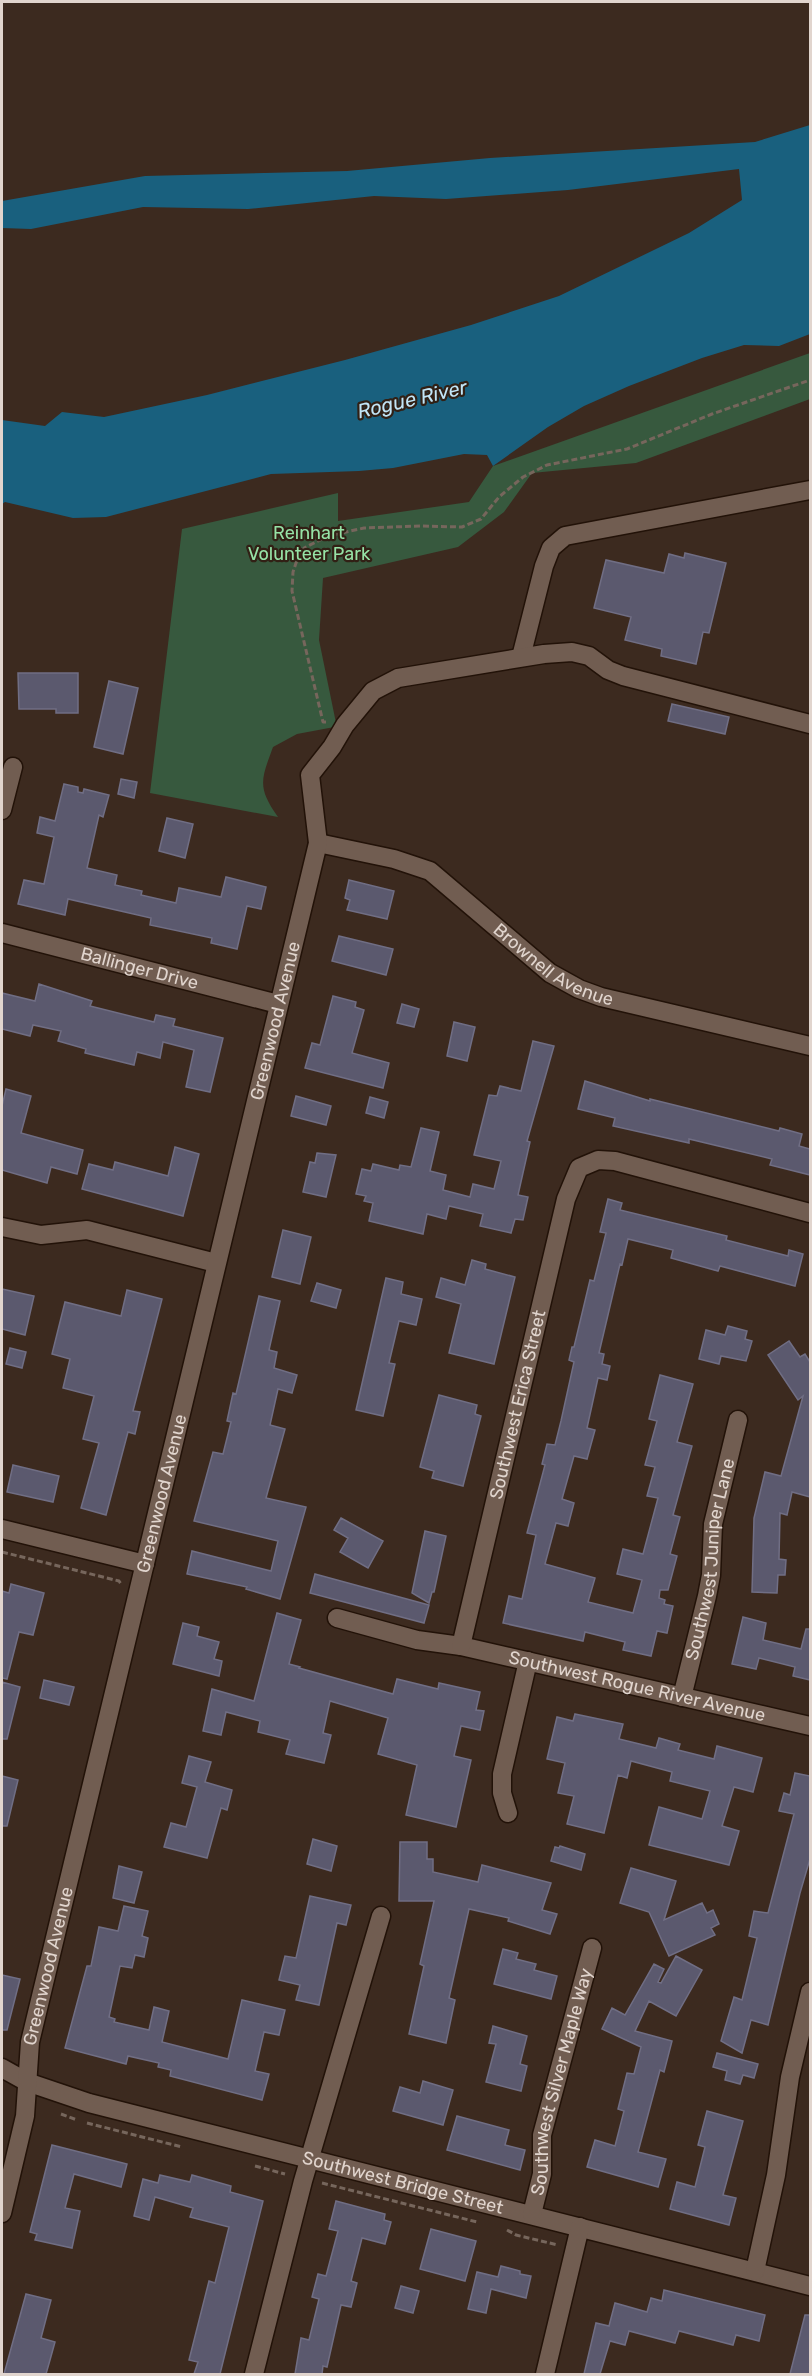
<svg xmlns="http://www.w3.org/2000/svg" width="812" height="2376" font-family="Rubik,sans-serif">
<rect width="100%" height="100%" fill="#3c2a1f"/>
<path fill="#37593e" d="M810,353V399L636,463L532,473L504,512L458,547L323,578L319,640L336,723L345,725L297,734L273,747C261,780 257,787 278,817L150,793L182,529L338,493V521L469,502L493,466Z"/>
<path fill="#19607e" d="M810,125V334L779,346L744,345L702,358L629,386L584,406L548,427L493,466L487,455L464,454L393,468L359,471L271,474L106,517L73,518L5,502L2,504V420L45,426L62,412L104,417L207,395L345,360L471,325L559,296L689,233L742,200L739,169L568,190L446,199L374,196L248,209L143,207L31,229L2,228V201L145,176L347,171L490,158L755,142Z"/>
<path fill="#5b596e" stroke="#706e84" stroke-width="1.5" d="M685,553L726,563L709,633L703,632L696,664L661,656L662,649L625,640L631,617L594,608L606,560L664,573L669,554L684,558Z
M18,673H78V713H56V709H19Z
M109,681L138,688L123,754L94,747Z
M672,704L729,717L725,734L668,721Z
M121,779L137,782L134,798L118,794Z
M64,784L78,787V792L83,793L84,789L109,795L103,817L99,815L87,868L117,875L115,885L142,891L141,895L176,903L179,888L221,897L226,877L266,887L261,909L247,906L237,949L211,943L212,938L150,925L151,918L68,899L65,915L18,904L24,880L44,884L54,837L37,833L40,817L55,821Z
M167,818L193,824L185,858L159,851Z
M349,880L394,891L387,919L347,910L350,900L345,898Z
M339,936L393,949L386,975L332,961Z
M39,984L92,1001L90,1006L154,1022L156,1015L175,1019L173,1026L223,1038L210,1092L186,1087L194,1050L163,1042L160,1058L137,1052L134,1065L85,1053L86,1049L58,1041L61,1031L33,1025L30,1036L2,1029V993L35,1001Z
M333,996L356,1002L355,1007L364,1010L352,1053L389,1063L383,1088L305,1068L312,1043L320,1045Z
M402,1004L419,1009L414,1027L397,1023Z
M454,1022L475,1027L467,1061L447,1056Z
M533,1041L554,1046L527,1141L530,1142L518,1195L528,1197L523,1220L515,1219L511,1233L480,1226L483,1214L449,1206L446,1219L427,1214L423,1234L369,1221L373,1203L364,1201L366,1196L356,1194L362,1169L371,1171L373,1164L399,1170L400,1165L411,1167L421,1128L439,1132L430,1171L446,1175L443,1190L470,1197L473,1184L494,1189L501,1161L474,1155L489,1095L497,1096L500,1086L521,1091Z
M585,1081L650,1101V1099L779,1131L780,1128L802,1134L799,1146L810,1149V1175L770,1165L772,1159L689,1139V1143L613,1126L615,1118L578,1109Z
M6,1089L31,1096L21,1133L83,1150L77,1174L51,1167L47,1183L2,1170V1106Z
M296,1096L331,1106L326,1125L291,1116Z
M370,1097L388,1102L384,1118L366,1113Z
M175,1147L199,1154L183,1216L82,1189L89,1164L113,1170L115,1162L168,1176Z
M317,1153L336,1155L326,1197L303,1192L310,1162L315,1163Z
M608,1199L622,1203L620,1210L727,1236L726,1240L788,1256L789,1250L803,1254L795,1286L720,1266L718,1271L689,1263L671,1258L673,1250L628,1239L622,1265L620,1264L599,1353L604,1354L602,1364L610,1366L607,1380L598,1378L587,1428L595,1430L587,1459L574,1456L562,1499L574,1503L568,1526L556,1523L545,1564L595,1578L588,1602L633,1613L642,1580L617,1574L623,1549L643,1554L658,1498L647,1496L655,1467L645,1465L657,1421L649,1419L660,1375L693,1384L677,1442L692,1446L673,1515L680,1517L670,1554L677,1556L668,1590H660L659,1598L665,1600L664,1604L673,1606L667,1633L657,1631L651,1656L623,1650L625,1642L585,1632L583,1641L503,1623L509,1596L522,1599L536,1535L527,1533L545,1465L542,1464L547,1444L555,1445L561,1421L574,1362L569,1360L572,1347H574L590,1280L594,1281L606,1233L600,1232Z
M283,1230L311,1237L300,1284L272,1277Z
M472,1260L486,1264L485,1269L515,1277L494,1364L449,1353L461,1304L436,1297L441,1278L465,1285Z
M386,1278L403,1282L401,1294L422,1299L416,1325L399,1321L389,1363L395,1364L383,1416L356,1410Z
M317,1283L341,1290L336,1308L311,1301Z
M2,1289L34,1296L25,1335L2,1329Z
M127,1290L162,1299L133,1411L140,1412L135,1434L128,1432L106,1515L81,1508L99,1443L83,1439L94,1396L63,1388L70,1359L52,1354L65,1302L121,1316Z
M259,1296L280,1301L269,1350L277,1352L274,1368L297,1375L292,1393L278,1389L270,1425L285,1429L266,1498L306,1507L280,1599L246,1589L247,1587L187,1574L192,1551L271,1571L278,1541L194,1521L213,1452L223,1454L231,1422L227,1421L233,1393L236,1394Z
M728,1326L747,1331L745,1339L752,1341L746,1361L721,1356L719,1364L699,1359L706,1330L725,1335Z
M789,1341L800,1357L805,1354L810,1362V1497L792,1492L787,1515L780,1513L779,1559L786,1560L785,1575H778L777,1593L752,1592L754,1518L765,1472L781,1476L803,1396L798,1400L768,1355Z
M10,1348L26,1352L22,1368L6,1364Z
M439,1395L477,1405L475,1414L481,1416L463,1486L432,1478L434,1471L420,1467Z
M13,1465L59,1476L53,1502L7,1492Z
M341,1518L383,1541L368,1568L340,1552L348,1538L334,1530Z
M425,1531L446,1536L434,1592H432L429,1603L412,1593Z
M315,1574L429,1605L424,1623L310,1593Z
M11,1584L44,1593L33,1635L19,1632L7,1679L2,1678V1591L9,1593Z
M277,1613L301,1620L289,1664L300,1667L299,1668L393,1694L397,1679L438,1689L439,1683L480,1692L476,1710L484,1711L480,1730L461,1726L454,1756L471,1760L456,1827L406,1815L417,1765L378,1754L388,1718L330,1701L323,1733L331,1735L324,1763L286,1754L290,1740L258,1732L260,1721L226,1712L221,1735L203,1731L212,1689L254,1701Z
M743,1617L766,1623L763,1640L801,1649L806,1629H810V1680L793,1676L795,1667L759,1658L756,1669L732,1664Z
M183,1623L199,1627L197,1636L219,1642L214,1659L222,1661L219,1676L173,1664Z
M44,1680L74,1687L69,1705L40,1698Z
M2,1682L20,1687L7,1739H2Z
M575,1714L623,1724L619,1739L656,1748L659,1738L680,1744L678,1750L714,1759L717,1746L762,1758L753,1792L734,1787L722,1826L739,1831L729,1865L649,1845L659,1807L702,1819L710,1791L670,1781L672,1772L631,1761L627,1778L618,1775L604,1833L567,1824L574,1796L558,1793L565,1763L547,1759L557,1717L573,1721Z
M189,1756L211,1762L205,1782L232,1790L227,1810L221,1808L207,1858L164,1847L171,1823L186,1827L197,1787L182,1783Z
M795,1773L810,1776V1859L800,1893L768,2025L751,2020L742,2053L721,2041L734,1997L742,2000L757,1938L749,1936L754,1911L768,1913L794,1814L779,1811L784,1793L790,1795Z
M2,1776L18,1780L7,1826H2Z
M313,1839L337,1846L331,1871L307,1864Z
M400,1842H427V1859H433V1872L478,1882L482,1865L551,1883L542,1910L557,1914L550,1934L508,1921L509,1918L469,1909L449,1998L455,2000L446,2043L409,2034L424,1966L420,1964L434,1901H399Z
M560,1846L585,1854L581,1870L551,1861L555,1847L559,1848Z
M119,1866L142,1872L134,1903L113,1898Z
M631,1868L676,1881L664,1920L702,1903L707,1913L713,1910L719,1924L711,1928L715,1935L669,1956L649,1912L620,1903Z
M310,1896L351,1905L346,1925L337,1923L319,2005L296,2000L300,1985L279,1980L285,1956L296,1958Z
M124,1906L148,1911L142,1936L148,1938L144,1957L135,1955L132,1968L120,1966L109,2017L115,2019L114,2022L149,2030L154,2007L169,2011L162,2042L228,2059L242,2000L285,2010L279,2035L264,2032L255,2071L269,2074L262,2100L170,2076L171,2070L158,2067L159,2063L128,2056L126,2064L65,2048L87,1966H91L99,1927L118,1931Z
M503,1949L518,1953L516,1959L536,1964L534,1970L557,1976L551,1999L494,1984Z
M676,1956L702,1970L676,2016L649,2001L635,2031L672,2041L664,2072L660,2070L638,2152L666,2159L658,2187L587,2167L595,2140L615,2146L624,2111L618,2109L627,2073L634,2074L641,2047L602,2029L612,2008L625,2015L654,1964L664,1969L658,1982L661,1983Z
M2,1975L20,1979L7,2030H2Z
M493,2026L527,2036L520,2064L527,2066L521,2091L486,2082L496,2044L489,2043Z
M717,2053L758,2064L754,2078L743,2075L740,2084L725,2080L727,2071L713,2067Z
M423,2081L453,2090L443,2125L393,2111L400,2087L420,2093Z
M707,2111L743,2121L723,2195L736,2198L729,2225L670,2209L677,2182L695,2187L705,2147L698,2145Z
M457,2116L509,2130L505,2145L525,2150L520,2170L447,2150Z
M52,2145L127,2164L121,2187L74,2174L65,2208L80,2211L72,2248L35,2240L37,2234L30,2232Z
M160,2175L190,2182L192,2175L231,2186L230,2192L263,2201L220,2374H194L198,2362L189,2360L209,2281L215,2283L229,2227L190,2217L193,2208L155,2197L149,2220L134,2216L143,2179L158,2183Z
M336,2201L385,2214L384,2220L391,2222L385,2244L362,2238L351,2281L357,2283L351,2307L341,2305L327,2367L323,2366L322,2374H295L301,2338L309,2340L319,2299L312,2297L318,2274L326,2276L338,2231L329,2229Z
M431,2229L476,2241L465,2281L420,2269Z
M501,2266L520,2271V2274L531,2276L526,2298L491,2289L486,2313L468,2309L477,2272L498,2277Z
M401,2286L419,2291L413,2313L395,2308Z
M664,2290L765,2315L759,2341L736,2335L733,2345L679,2331L675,2343L629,2331L625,2345L610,2341L600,2374H584L596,2323L609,2326L615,2303L647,2312L651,2298L662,2301Z
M26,2294L51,2300L41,2338L55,2342L50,2360L46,2374H4Z
M805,2315H810V2374H790Z"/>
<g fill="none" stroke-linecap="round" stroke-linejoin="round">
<g stroke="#221208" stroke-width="21">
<g id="minor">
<path d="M521,657L544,566L551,548L565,536L810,490"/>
<path d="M2,810L13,767"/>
<path id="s1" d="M318,843L394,859L430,871L550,973L579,989L601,997L810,1046"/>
<path id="s2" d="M2,933L278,1004"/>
<path d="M2,1227L41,1235L87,1230L216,1263"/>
<path d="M2,1529L145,1564"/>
<path id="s3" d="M337,1618L417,1640L461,1646L810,1726"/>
<path id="s4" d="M461,1646L566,1199L579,1168L598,1160L615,1161L810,1213"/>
<path id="s5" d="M682,1697L707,1596L711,1575L713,1524L738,1420"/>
<path d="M508,1813L502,1793V1774L528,1661"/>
<path id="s6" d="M2,2068L27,2082L89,2103L810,2286"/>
<path id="s7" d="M2,2213L25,2116L30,2042L318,843L310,775L332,747L345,725L373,691L398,678L544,654L572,652L589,656L608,670L623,676L810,724"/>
<path id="s8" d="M532,2214L542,2174V2135L592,1948"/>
<path d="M755,2271L776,2175L790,2077L810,1992"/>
<path d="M254,2374L303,2181L381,1916"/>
<path d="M545,2374L580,2227"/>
</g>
</g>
<path stroke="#76665c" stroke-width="3" stroke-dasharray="6 3" stroke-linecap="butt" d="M326,722H323L292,591L293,572L298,557L304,548L328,536L364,528L420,526L462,527L481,519L499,497L523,477L547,465L627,449L712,414L810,380
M2,1552L119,1581L121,1584
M61,2114L77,2120
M87,2123L182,2147
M255,2166L285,2174
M322,2183L477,2222
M507,2230L516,2235L558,2245"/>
<use href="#minor" stroke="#715d51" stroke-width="18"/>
</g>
<g text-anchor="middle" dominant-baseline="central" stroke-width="4.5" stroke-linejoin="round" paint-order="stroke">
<g font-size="18" fill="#96e2a6" stroke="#312015">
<text x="309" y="533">Reinhart<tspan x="309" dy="21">Volunteer Park</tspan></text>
</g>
<g font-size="18" fill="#e1d5ce" stroke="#312015">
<text stroke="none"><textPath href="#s1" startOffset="272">Brownell Avenue</textPath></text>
<text stroke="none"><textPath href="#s2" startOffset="142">Ballinger Drive</textPath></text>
<text stroke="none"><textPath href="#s7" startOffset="1224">Greenwood Avenue</textPath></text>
<text stroke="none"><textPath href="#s4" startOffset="248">Southwest Erica Street</textPath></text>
<text stroke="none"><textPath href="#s7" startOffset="738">Greenwood Avenue</textPath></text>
<text stroke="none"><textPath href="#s5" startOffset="141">Southwest Juniper Lane</textPath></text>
<text stroke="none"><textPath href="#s3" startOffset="308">Southwest Rogue River Avenue</textPath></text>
<text stroke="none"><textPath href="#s7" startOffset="252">Greenwood Avenue</textPath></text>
<text stroke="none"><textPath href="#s8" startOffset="136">Southwest Silver Maple Way</textPath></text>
<text stroke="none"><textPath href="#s6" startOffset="418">Southwest Bridge Street</textPath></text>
</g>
<g font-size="20" font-style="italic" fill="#c1e5f7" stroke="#312015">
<text transform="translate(412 399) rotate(-13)">Rogue River</text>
</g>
</g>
<rect width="812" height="2376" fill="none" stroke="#e1d5ce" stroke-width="6"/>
</svg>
